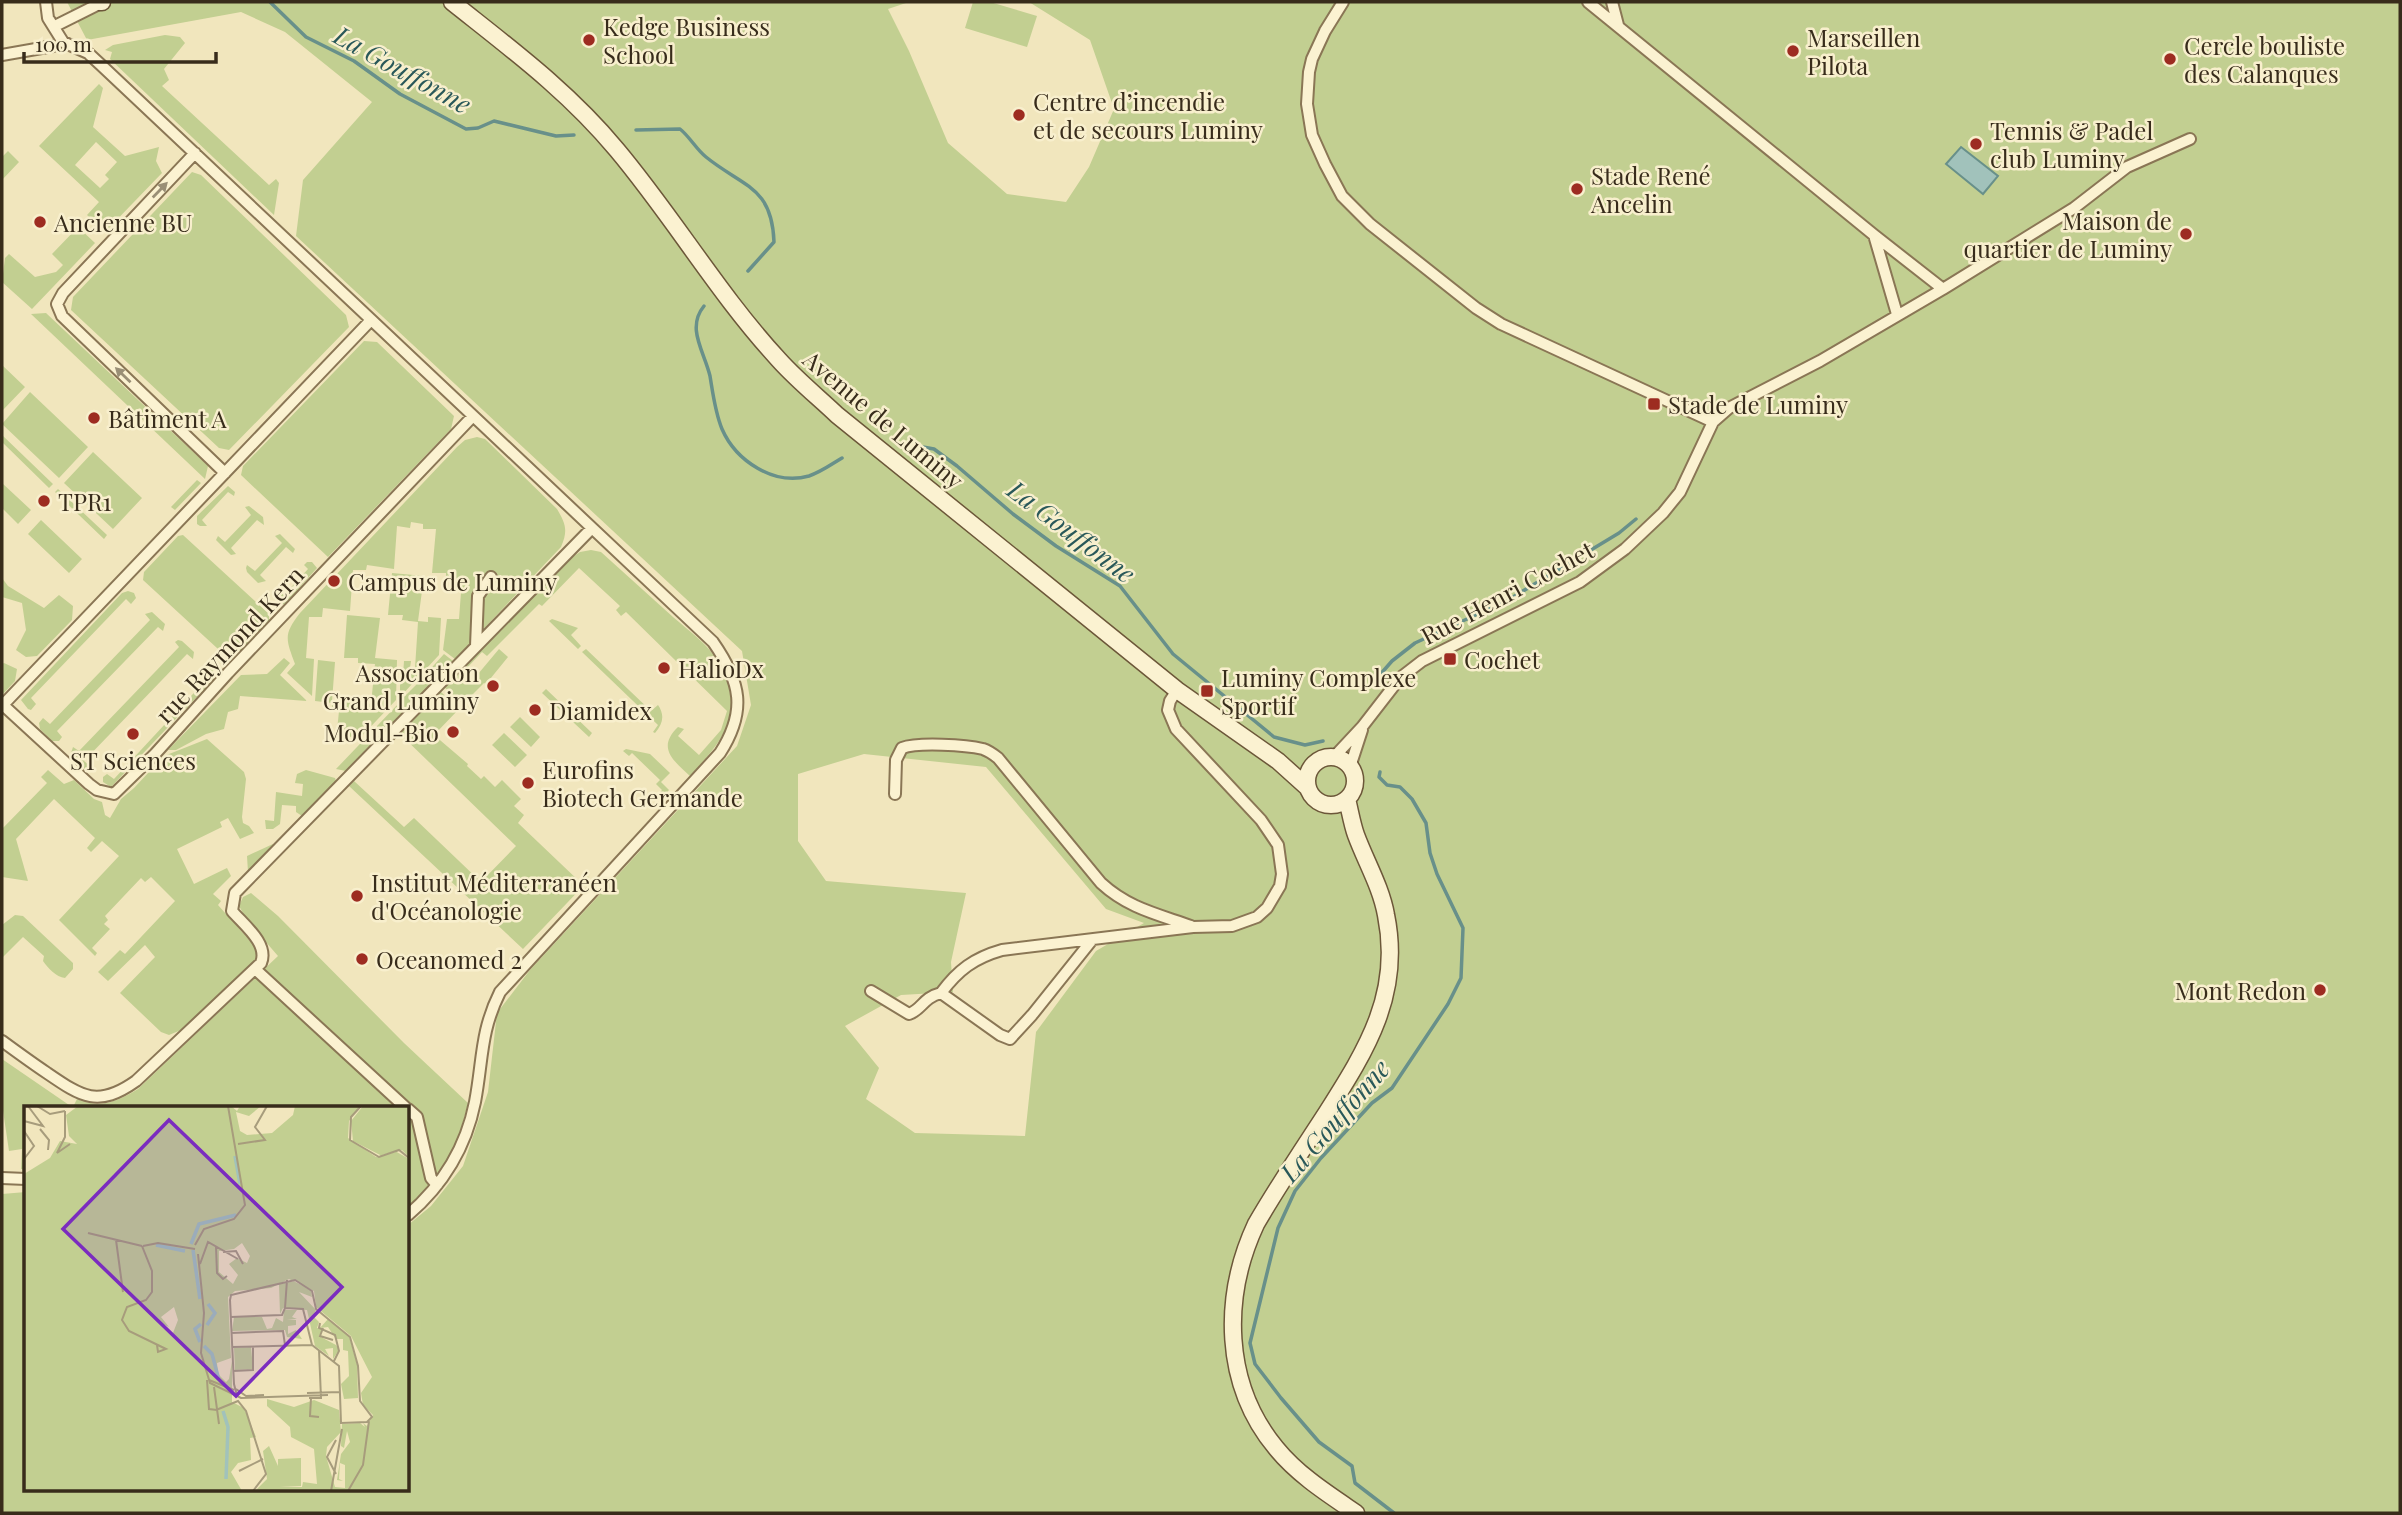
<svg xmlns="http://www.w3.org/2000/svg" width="2402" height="1515" font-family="'Playfair Display',serif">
<rect width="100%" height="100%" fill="#f1e6bd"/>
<path fill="#c2cf91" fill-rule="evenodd" d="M67,2H909L888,9L909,51L948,143L1007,194L1066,202L1089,167L1114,109L1090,40L1029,2H2400V1513H2V1194L26,1192V1489H408V1225L431,1206L463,1166L488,1092L497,1013L530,970L737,746L751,705L742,651L296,236L303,180L372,102L285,32L241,12L87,40ZM864,754L986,767L1106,909L1144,923L1096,951L1036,1032L1025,1136L915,1133L866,1099L879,1068L845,1026L901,995L953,992L951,962L966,893L826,881L798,841V774Z
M973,2H990L1037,16L1027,47L965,28Z
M165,35L180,37L185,43L164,69L169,80L162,86L269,185L276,179L279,183L274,215L110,59L112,52L105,50L113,45Z
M99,84L103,88L93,127L125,156L159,147L156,161L162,173L105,232L87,215L99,202L39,146ZM96,142L117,162L105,175L109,179L100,188L75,165Z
M8,151L19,162L2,180V157Z
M192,172L201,175L346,315L349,327L229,450L219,448L71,310L73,297Z
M78,227L95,243L32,309L2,282L5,258L9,254L35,277L56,272L63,265L52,254Z
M46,313L208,466L205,479L31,314Z
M364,341L377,342L454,416L451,429L328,557L241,475L243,466Z
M2,365L25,387L2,411Z
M30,392L88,447L59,478L2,424Z
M2,435L53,484L49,488L2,442Z
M477,437L485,439L557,509C566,524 568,531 561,547L455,659L443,650L447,619H459L462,579L446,577V573H432L436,529H423V524L411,522L410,528L397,526L394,569L367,565L366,570H353L350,611L323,608L322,617H309L306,658L314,659L312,696L287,673L295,664C286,639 283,635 300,613L457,447L465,440Z
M93,452L142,498L113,529L64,483Z
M197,480L201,483L175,510L171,507Z
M2,483L31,510L18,524L2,508Z
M228,486L235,492L234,496L228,492L202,520L207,526H200L197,524V516Z
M58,489L107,535L104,539L55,492Z
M249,506L263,517L264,525L257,520L231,548L236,554L231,555L216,540L218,536L225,542L251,515L245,507Z
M41,520L82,559L69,573L28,534Z
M280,534L295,549L293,553L286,547L260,575L266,581L258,583L247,572L246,568L247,565L255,571L282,543L275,536Z
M183,535L269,614V622L235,658L230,660L143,580L144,572L178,536Z
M591,550L601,552C625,574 649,595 673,617C688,630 705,642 716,658C725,671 734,692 732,708C728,736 708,756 690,776C674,761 656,748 678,727L684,729L678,736L699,755L721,730L727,711L626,612L621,616L616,610L620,606L579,568L542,606L539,604L487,656L482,652L464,671L473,680L499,649L508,657L486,684L484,683L463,704L444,687L571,558L580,552Z
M307,562H312L317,568L286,603L281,605L274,599V594L278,590L284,595L308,569L304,565Z
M392,573L424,576L418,621L428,622V617L441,618L439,655L400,697V676L403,675L404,661H411L410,668H415L418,622L402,620L403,615H388Z
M2,578L8,586L44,608L59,595L73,606L72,620L37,656L26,657L16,650L26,630L22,603L2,597Z
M128,591L134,593L136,598L131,604L126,599L31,698L36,704L31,710L28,709L21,700L122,593Z
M152,612L165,624L163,631L158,627L57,731L62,737L59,741H52L40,729L39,723L43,718L50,724L150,620L145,614Z
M347,615L380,618L375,658L397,660L396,700L358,740L337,731L339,711L332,709V703L315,701L318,660L335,662L332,701L371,704L375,664L358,663V658H344Z
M552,619L578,628L571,635L581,646L578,649L549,621Z
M178,640L182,641L194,652L193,659L187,654L84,761L91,767L84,769L70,756L73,747L79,751L179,647L175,642Z
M586,649L651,711L658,705C665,715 663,724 655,733L653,732L658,725L582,652Z
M444,654L453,661L432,683L424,676Z
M284,658L290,663L280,675L307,701L240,696L238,709L228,712L224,729L206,734L176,750H168L241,675L267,674Z
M4,663L17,669L15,681L2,695V664Z
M207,667L215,672V677L211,682L111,787L103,782V777L107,774L114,779L205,681L206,678L203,674Z
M423,678L430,685L407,709L399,702Z
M546,689L592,733L589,737L542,693Z
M440,691L459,709L434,735L468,764L467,766L481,779L484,776L495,787L502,780L521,799L514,806L524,815L518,823L580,882L588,876L589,880L523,949L349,786L354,781L404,827L414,818L481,882L516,846L400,734Z
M399,703L406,710L346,771L336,769Z
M520,717L540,737L531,747L510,727Z
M504,733L527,755L515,767L492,745Z
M207,739L244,772L246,779L242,817L243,823L249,826L254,833L240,839L228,818L220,822L222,827L177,849L194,884L227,868L231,876L213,894L221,901L218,905L257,949L256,960L181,1030L169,1035L161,1032L120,993L155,957L145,945L108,981L98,972L120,950L125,954L175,901L151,877L145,882L141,878L105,916L108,920L104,924L110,929L92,948L97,953L95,956L59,920L119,856L102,841L91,852L87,848L95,838L54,799L16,839L28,881L2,877V829L47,783L41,777L48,770L64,784L74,780L94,799L102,802L105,815L110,818L121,799L134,788L164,756Z
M626,749L650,754L670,773L661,782L669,790L661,799L657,796L662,790L656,784L660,780L632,753L629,756L623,751Z
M306,770L335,778L336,781L302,816L296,812V806L282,805L280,824L273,829H266L265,820L274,821L276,792L302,796L303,784L295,783L297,774Z
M273,844L274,846L248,872L247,856Z
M251,893L278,916L404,1043L468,1103C455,1155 446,1171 408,1209V1107H73L77,1099C101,1109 116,1102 138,1089L278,956L247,920L239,906L243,897Z
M15,915L23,916L73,963V969L65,978C56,977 48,968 43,961L44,956L23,937L2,958V925Z
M2,1059L72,1107H26V1170L21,1169L22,1149L9,1151L2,1104Z"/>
<path fill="#a1c2bb" stroke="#68908a" stroke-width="2" d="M1961,147L1998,176L1983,194L1946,164Z"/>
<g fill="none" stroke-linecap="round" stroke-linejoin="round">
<path stroke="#68908a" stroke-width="3.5" d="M270,2L306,37L354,61L400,94L466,129L478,128L494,121L556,136L574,135
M636,130L680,129C690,137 696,149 706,157C743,187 772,186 774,242L748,271
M704,306C686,328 704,351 710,376C713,394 715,412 722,429C736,461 774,486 809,476C821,472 832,464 842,458
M923,447L934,449L957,466L1013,514L1056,546L1120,586L1173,654L1274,737L1305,745L1323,741
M1371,685L1392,661L1415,643L1508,600L1619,533L1636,519
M1380,772L1379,777L1387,785L1400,787L1412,799L1426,823L1430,853L1437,874L1463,928L1461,978L1448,1004L1392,1088L1372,1103L1321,1158L1295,1191L1278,1228L1250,1343L1255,1364L1281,1398L1319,1442L1352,1466L1355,1483L1394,1513"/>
<g stroke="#8a7655" stroke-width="14">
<path id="street" d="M46,2L48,18L63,42L88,53L101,65L713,642C741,682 747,711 720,753L500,992C480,1032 483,1060 475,1102C466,1147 443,1185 408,1215
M1343,2L1325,31L1312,59L1309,72L1307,104L1312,135L1325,164L1342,196L1370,224L1476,308L1501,324L1713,422
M1588,2L1874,235L1943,289
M1612,2L1618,25
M55,26L101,3
M2,55L53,46
M195,153L63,293L57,304L62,316L225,473
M1874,235L1897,314
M476,646L478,596L491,577
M3,705L89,784L97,790L114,794L155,754L228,673L473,416
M2,706L371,320
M1334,757L1362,727L1400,678L1422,661L1580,582L1625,549L1663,513L1680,492L1713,422L1729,408L1820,361L1943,289L2074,208L2127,167L2190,139
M1350,767L1362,730
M895,794L896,760L902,748C918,742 966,745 983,749C989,751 993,754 998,758L1101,883C1128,908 1157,914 1191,926
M255,969L405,1107
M871,991L909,1014C923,1009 922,998 941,993L1000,1035L1010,1039L1032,1015L1092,940
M941,993C958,970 974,958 1002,950L1193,927L1232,926L1257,917L1267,908L1280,886L1282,874L1278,845L1261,820L1176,729L1168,710L1170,701L1177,690
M2,1041C17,1052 32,1063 47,1073C82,1097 98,1108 136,1081L261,963C269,944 244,925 232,911L235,893L591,529
M408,1109L417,1117L431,1178L437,1185
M2,1178L26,1179"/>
</g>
<g stroke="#6c5739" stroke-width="19">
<path id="secondary" d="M100,2H102
M452,2C511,49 568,91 617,150C674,218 719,295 779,360C797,380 818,397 837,415L1177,690L1278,761L1308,788
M1307 781a24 24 0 1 1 48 0a24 24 0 1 1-48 0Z
M1347,799C1350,811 1352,824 1356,835C1366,862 1381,887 1386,915C1402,993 1367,1049 1327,1112C1303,1149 1278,1186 1256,1224C1222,1297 1223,1384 1276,1448C1298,1475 1328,1494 1356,1513"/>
</g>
<use href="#street" stroke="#fbf2d1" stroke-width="10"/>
<use href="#secondary" stroke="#fbf2d1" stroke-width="16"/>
</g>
<defs><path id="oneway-solid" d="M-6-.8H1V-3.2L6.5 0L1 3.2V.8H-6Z" transform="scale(1.75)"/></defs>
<g fill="#9a8f76">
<use href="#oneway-solid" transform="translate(160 190) rotate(-46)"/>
<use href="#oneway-solid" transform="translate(123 375) rotate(-136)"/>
</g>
<g fill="#9d2c21" stroke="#f8efcd" stroke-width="2.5">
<circle cx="589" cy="40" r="7"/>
<circle cx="1793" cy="51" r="7"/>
<circle cx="2170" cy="59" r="7"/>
<circle cx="1019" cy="115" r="7"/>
<circle cx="1976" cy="144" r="7"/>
<circle cx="1577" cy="189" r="7"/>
<circle cx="40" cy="222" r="7"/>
<circle cx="2186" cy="234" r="7"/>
<rect x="1647" y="397" width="14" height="14" rx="3.5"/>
<circle cx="94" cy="418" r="7"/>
<circle cx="44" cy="501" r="7"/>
<circle cx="334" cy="581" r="7"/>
<rect x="1443" y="652" width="14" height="14" rx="3.5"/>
<circle cx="664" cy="668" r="7"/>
<circle cx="493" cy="686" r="7"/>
<rect x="1200" y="684" width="14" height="14" rx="3.5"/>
<circle cx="535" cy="710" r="7"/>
<circle cx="453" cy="732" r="7"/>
<circle cx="133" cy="734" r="7"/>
<circle cx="528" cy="783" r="7"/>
<circle cx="357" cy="896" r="7"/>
<circle cx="362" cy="959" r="7"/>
<circle cx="2320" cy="990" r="7"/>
</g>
<g text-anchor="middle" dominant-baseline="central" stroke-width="5" stroke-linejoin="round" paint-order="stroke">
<g font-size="24" fill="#382c1b" stroke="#f8efcd" text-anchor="start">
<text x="603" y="26">Kedge Business<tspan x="603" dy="28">School</tspan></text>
<text x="1807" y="37">Marseillen<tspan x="1807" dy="28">Pilota</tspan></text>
<text x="2184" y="45">Cercle bouliste<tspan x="2184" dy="28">des Calanques</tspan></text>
<text x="1033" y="101">Centre d’incendie<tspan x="1033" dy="28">et de secours Luminy</tspan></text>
<text x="1990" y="130">Tennis &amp; Padel<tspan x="1990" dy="28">club Luminy</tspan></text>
<text x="1591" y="175">Stade René<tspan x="1591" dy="28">Ancelin</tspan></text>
<text x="2172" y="220" text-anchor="end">Maison de<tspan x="2172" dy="28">quartier de Luminy</tspan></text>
<text x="54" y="222">Ancienne BU</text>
<text x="1668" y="404">Stade de Luminy</text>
<text x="108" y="418">Bâtiment A</text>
<text x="58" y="501">TPR1</text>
<text x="348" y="581">Campus de Luminy</text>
<text x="1464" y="659">Cochet</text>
<text x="678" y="668">HalioDx</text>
<text x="479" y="672" text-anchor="end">Association<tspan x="479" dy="28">Grand Luminy</tspan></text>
<text x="1221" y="677">Luminy Complexe<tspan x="1221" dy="28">Sportif</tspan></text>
<text x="549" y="710">Diamidex</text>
<text x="439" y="732" text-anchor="end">Modul-Bio</text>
<text x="133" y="760" text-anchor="middle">ST Sciences</text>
<text x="542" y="769">Eurofins<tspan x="542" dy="28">Biotech Germande</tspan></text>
<text x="371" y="882">Institut Méditerranéen<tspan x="371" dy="28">d'Océanologie</tspan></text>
<text x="376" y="959">Oceanomed 2</text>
<text x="2306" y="990" text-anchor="end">Mont Redon</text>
</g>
<g font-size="24" fill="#382c1b" stroke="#f8efcd">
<text transform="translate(884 419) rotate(40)">Avenue de Luminy</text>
<text transform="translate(1507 592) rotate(-28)">Rue Henri Cochet</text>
<text transform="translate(229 644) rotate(-47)">rue Raymond Kern</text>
</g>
<g font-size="26" font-style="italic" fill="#295859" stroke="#f8efcd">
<text transform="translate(403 69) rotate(29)">La Gouffonne</text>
<text transform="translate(1072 531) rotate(37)">La Gouffonne</text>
<text transform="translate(1334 1120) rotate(-49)">La Gouffonne</text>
</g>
</g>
<g transform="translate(24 1106)">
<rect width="385" height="385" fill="#f1e6bd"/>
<path d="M54,0H207L213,5L216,0H237L225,10L212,6L216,25L223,29L248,27L269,9L271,0H336L325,15L324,32L352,51L371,45L385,53V385H231L243,373L239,345L245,340L254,360V353L277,352V380L256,381H278L279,376L293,378L290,343L267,331L266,321L243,300V293L270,301L290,294L315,304L317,326L303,341L302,350L311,381L321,382V359L316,357L315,373L319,375L313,374L317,348L326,336L323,325L320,342L317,340L318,318L336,317L341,321L339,317L343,320L349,309L339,299L337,287L348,271L327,230L292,201L290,185L265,173L247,182L211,185L204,191L207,252L193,257L194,268L202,276L205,273L208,255V296L220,302L232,331L226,332L227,354L214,357L207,366L218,385H0V68L26,52L36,35L53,38L45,30L42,9ZM218,137L226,150L223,157L213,152L205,158L214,169L209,178L195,166V145L210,143ZM150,201L154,214L149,227L142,224L138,218L145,221L137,211ZM339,0H385V51L378,44L358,50L329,35L327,15ZM272,175L287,185L288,191L275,186L292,204L289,210L295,216L293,222L299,223L295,230L312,239L315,244L309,253V242L301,243L305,250L291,240L283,204L259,202L256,208L255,178ZM260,204H273L268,211L273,213H263L272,214V219L264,220V228L272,224L278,233L263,231L261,224L208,225L210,211H238L243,223L248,222L252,212L259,216ZM304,213L325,230L333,258L334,292L320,293L317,278L325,270L324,245L319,244V233H312L304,221L296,222ZM227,241L229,263L211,264L210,242Z" fill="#c2cf91" fill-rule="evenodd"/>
<path fill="none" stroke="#a1c2bb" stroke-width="3.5" d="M211,50L216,78M167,138L175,118L212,109M132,139L161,145M169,144L176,193M183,219L191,207L184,198M176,236L171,223L177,218M180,240L188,248L195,274M199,305L204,321L202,373"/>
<path fill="none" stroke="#a79c7c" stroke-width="2" d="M13,0L26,8L41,5M337,0L327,11L326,34L355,51L375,44L385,52M41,5V31L33,47L46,38M0,15L19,20L4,0M16,23L25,34L24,44M0,25L10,40L0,53M214,38L241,34L231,21L243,0M64,127L118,140M92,134L99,186M171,139L180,123L210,113L221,99L204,0M118,140L128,165V186L122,194L103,201L98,214L105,225L142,243L134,246L133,239M119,140L134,137L171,143M192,141L193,167L199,173L203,170M199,146L212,145L219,158M174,148L180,207L177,247L186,277L217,292L304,289M176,158L184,136L214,153M261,202L263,174M207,211L258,209L261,202L279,203L288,239M296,217L295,222L311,229L315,245L310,255M299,222L296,230L309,234M207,227L259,225L261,239M208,241L288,239L315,260L317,317L343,316L348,311L336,295L334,260L326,231L292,203L288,185L271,174L207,189L206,194L210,278L213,290M209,265L229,264V240M183,274L185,303L193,304M185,274L210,284M190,281L195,318M212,283L222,290L240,289M283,287L316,286M285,292H297L295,244M287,292L286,310L295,311M192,304L214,295L222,305L242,368L229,385M215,365L239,353M312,368L303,351L312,334M307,385L318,323M324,385L339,359L345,315"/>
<path fill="#7b2cbf" fill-opacity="0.15" stroke="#7b2cbf" stroke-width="3.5" d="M145,14L318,181L212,290L39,123Z"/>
<rect width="385" height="385" fill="none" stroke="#382c1b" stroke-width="3.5"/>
</g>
<rect width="2402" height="1515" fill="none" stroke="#382c1b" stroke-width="7"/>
<path d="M24 52v10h192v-10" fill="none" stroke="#382c1b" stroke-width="3.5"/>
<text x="35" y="52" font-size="21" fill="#382c1b" stroke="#f8efcd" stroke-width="5" paint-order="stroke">100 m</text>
</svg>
